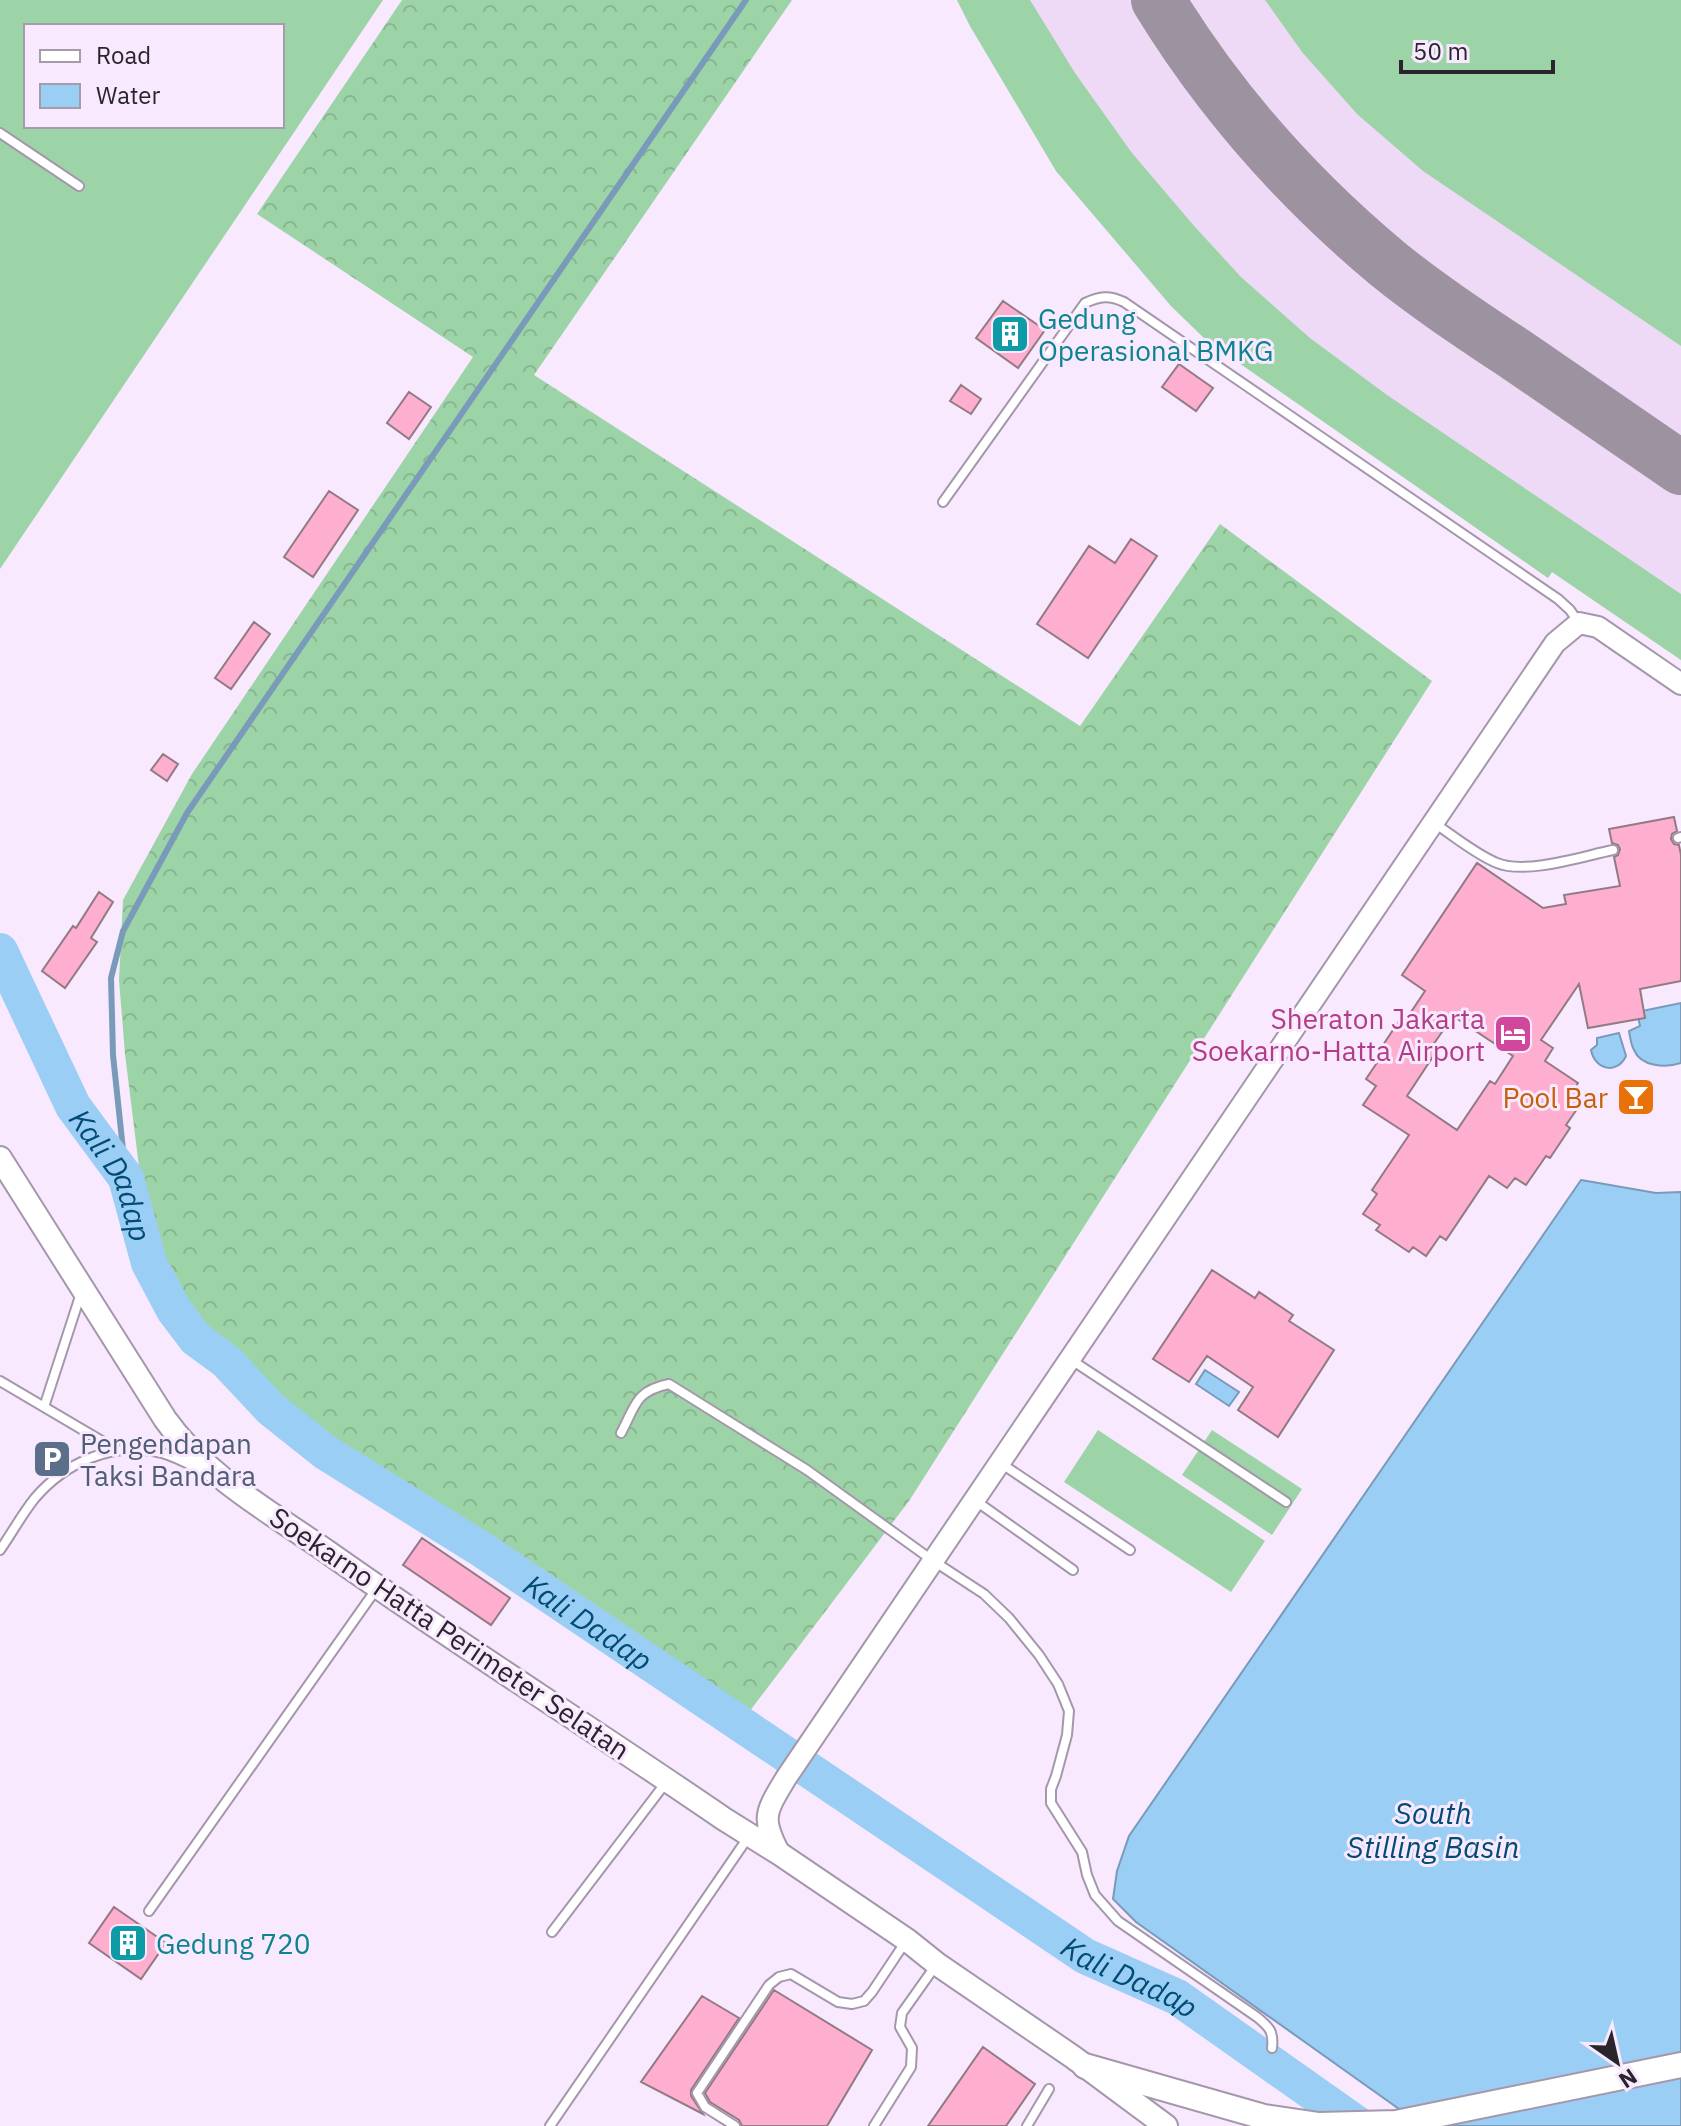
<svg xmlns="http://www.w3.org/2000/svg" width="1681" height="2126" font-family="'IBM Plex Sans',sans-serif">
<defs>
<pattern id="forest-crowns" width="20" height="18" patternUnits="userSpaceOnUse" patternTransform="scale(2)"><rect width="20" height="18" fill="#9dd4a7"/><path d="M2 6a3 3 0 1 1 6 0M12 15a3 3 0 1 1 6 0" fill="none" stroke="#87b690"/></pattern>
</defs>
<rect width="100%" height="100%" fill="#f8e9fe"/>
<path fill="#eedaf6" d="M957,0H1333L1681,296V660L1552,572L1548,578L1206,340L1171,306L1056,171L970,26Z"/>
<path fill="#9dd4a7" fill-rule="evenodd" d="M0,0H383L0,569ZM26,26H282V126H26Z
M957,0H1030L1075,73L1132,153L1195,227L1241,277L1310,338L1387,395L1681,594V660L1552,572L1548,578L1206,340L1171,306L1056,171L970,26Z
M1265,0H1681V346L1423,171L1357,114L1302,52Z
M1098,1430L1265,1541L1231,1592L1064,1482Z
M1212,1430L1302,1489L1272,1535L1182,1475Z"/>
<path fill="url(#forest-crowns)" d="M402,0H792L534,375L1080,726L1220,524L1432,681L909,1501L746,1716L280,1403L181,1299L163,1254L140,1175L125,1054L119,980L123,900L192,774L473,357L257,214Z"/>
<path fill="#9bcef5" stroke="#799bb9" stroke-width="2" d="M1681,1003V1063C1666,1068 1641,1067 1634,1050C1631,1045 1630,1037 1629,1031L1640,1026L1637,1012Z
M1619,1033L1626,1056C1617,1075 1595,1070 1591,1050L1597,1045V1038Z
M1581,1180L1656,1193L1681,1192V2126H1423L1136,1922L1113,1899L1117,1871L1129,1836Z
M1205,1370L1239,1392L1229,1406L1196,1384Z"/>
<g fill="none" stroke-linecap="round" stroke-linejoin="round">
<path stroke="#799bb9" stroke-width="6" d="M126,1178L113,1055L111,978L123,931L187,813L746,0"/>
<path stroke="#9bcef5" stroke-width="36" id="s1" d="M0,951L73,1106L126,1178L149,1263L174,1310L196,1339L226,1361L271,1409L325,1452L484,1551L1085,1956L1177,1997L1360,2126"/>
<path stroke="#9c92a0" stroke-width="54" d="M1158,0C1219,100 1298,189 1388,264C1430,298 1476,328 1521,358C1574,395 1628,431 1681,468"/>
</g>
<path fill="#feaecf" stroke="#927a83" stroke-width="2" fill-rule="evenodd" d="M1003,301L1045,330L1018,368L976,338Z
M1179,364L1213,388L1196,411L1162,387Z
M961,385L981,399L971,414L950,401Z
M409,392L431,407L409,439L387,423Z
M329,491L358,510L313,577L284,557Z
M1131,539L1157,556L1088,658L1037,624L1089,546L1115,563Z
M254,622L270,634L231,689L215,678Z
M163,754L178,764L167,781L151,770Z
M1674,817L1677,831L1672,834L1671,839L1674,844L1679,845L1681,855V981L1640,989L1645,1018L1588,1028L1579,984L1541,1040L1553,1048L1545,1061L1578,1083L1573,1091L1584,1099L1566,1125L1570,1128L1550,1158L1546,1156L1526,1185L1515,1178L1507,1188L1489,1176L1446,1240L1440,1236L1426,1256L1413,1247L1409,1252L1376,1230L1380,1225L1363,1214L1377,1194L1372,1190L1409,1135L1363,1105L1376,1086L1366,1079L1387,1048L1383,1045L1401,1018L1405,1021L1425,991L1402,975L1477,863L1543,908L1566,904L1564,895L1620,886L1614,857L1618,855L1620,849L1618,845L1612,843L1609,829ZM1453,1016L1513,1056L1495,1084L1490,1081L1457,1130L1407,1096L1438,1049L1433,1045Z
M99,892L113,902L91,938L97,942L65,988L42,971L73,926L76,928Z
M1628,1084L1651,1096L1642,1115L1619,1103Z
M1212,1270L1255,1298L1259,1292L1293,1315L1289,1321L1334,1350L1278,1437L1238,1410L1253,1387L1207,1356L1189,1382L1153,1359Z
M422,1538L510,1598L491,1625L403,1565Z
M114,1907L166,1943L141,1979L89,1943Z
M774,1990L872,2050L827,2126H742L739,2120L710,2102L705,2093Z
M702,1996L739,2018L691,2090V2096L703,2114L641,2082Z
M983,2047L1035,2084L1006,2126H928Z"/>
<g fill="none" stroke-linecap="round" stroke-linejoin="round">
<g stroke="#a597ab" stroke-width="12">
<path id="service" d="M0,133L79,186
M943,502L1085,303C1100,296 1109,295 1124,302L1558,599L1570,610L1579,623
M1434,823C1454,836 1475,854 1497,863C1526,875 1583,856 1613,850
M1678,838L1681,837
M1070,1359L1286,1502
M0,1381L117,1450
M44,1407L81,1293
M621,1433C636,1405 635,1391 669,1384L807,1470L932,1560L984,1594L1009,1618L1039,1655L1058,1684L1069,1711L1067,1735L1056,1776L1051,1789V1803L1082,1852L1087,1875L1095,1895L1118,1921L1257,2017C1269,2027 1274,2031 1272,2048
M999,1462L1130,1550
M976,1501L1073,1570
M0,1550C12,1533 22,1514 35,1498C65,1463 111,1442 157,1452C171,1454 185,1463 198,1468
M149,1911L377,1588
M552,1932L667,1781
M550,2126L749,1836
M735,2126L705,2107L697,2093L769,1985L779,1977L791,1974L838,2002L852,2004L864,2001L872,1992L906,1941
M874,2126L911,2067L912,2048L900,2027L902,2013L936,1965
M1027,2126L1049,2089"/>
</g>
<g stroke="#a597ab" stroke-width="24">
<path id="tertiary" d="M780,1854C760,1817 766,1812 786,1778L1555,643L1579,623L1598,627L1681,684"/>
</g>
<g stroke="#a597ab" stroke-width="26">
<path id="secondary" d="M0,1158L165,1419C206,1477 272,1513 329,1553C459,1645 593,1729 724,1819L780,1854L907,1940L937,1964L1073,2057L1166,2126"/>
</g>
<g stroke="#a597ab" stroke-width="28">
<path id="primary" d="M1085,2066L1264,2117L1319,2125L1396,2123L1681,2065"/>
</g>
<use href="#service" stroke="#fff" stroke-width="8"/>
<use href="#tertiary" stroke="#fff" stroke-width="20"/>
<use href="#secondary" stroke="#fff" stroke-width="22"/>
<use href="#primary" stroke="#fff" stroke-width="24"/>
</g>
<defs>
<g id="building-square" transform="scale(2)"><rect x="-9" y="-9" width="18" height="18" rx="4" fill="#0f9aa8" stroke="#f8e9fe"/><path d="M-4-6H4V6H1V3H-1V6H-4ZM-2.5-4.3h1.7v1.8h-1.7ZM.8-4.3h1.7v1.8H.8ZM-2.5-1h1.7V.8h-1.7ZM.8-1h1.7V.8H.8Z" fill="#fff"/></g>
<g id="hotel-square" transform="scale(2)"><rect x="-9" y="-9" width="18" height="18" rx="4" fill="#d1479c" stroke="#f8e9fe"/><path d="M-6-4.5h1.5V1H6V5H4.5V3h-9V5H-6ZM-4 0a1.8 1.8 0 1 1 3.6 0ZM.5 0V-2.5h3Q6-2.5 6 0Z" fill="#fff"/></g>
<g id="bar-square" transform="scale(2)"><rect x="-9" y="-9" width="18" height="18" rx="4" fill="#e8710a" stroke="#f8e9fe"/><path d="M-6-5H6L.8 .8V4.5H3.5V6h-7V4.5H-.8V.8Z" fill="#fff"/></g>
<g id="parking-square" transform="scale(2)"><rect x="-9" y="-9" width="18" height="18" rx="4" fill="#5c6f8a" stroke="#f8e9fe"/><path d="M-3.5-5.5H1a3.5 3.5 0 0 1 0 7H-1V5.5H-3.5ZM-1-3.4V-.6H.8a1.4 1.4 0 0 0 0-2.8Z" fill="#fff"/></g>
</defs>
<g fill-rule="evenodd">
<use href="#building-square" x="1010" y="334"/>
<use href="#hotel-square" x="1513" y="1034"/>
<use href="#bar-square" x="1636" y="1097"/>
<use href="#parking-square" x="52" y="1459"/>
<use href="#building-square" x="128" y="1943"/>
</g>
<g text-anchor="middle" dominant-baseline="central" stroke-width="6" stroke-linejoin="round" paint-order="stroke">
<g font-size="28" fill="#0d838f" stroke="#f8e9fe" text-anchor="start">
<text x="1038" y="318">Gedung<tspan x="1038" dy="32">Operasional BMKG</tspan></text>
<text x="156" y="1943">Gedung 720</text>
</g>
<g font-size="28" fill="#b23c85" stroke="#f8e9fe" text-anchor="end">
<text x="1485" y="1018">Sheraton Jakarta<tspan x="1485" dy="32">Soekarno-Hatta Airport</tspan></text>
</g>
<g font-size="28" fill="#c56008" stroke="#f8e9fe" text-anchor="end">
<text x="1608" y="1097">Pool Bar</text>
</g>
<g font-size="28" fill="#4e5e75" stroke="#f8e9fe" text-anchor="start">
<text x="80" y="1443">Pengendapan<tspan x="80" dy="32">Taksi Bandara</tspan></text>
</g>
<g font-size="28" fill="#2a252d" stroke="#f8e9fe">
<text transform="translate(450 1633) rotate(34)">Soekarno Hatta Perimeter Selatan</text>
</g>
<g font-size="30" font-style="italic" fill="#004c75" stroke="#f8e9fe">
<text stroke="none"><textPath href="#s1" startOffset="252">Kali Dadap</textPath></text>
<text stroke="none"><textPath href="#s1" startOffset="924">Kali Dadap</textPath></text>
<text x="1433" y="1812">South<tspan x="1433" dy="34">Stilling Basin</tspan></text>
<text stroke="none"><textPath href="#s1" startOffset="1572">Kali Dadap</textPath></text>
</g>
</g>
<rect x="24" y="24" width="260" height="104" fill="#f8e9fe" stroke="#a69baa" stroke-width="2"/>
<rect x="40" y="50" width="40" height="12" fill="#ffffff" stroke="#a69baa" stroke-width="2"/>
<text x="96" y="64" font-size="24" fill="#2a252d">Road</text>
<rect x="40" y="84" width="40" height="24" fill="#9bcef5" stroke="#a69baa" stroke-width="2"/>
<text x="96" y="104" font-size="24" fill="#2a252d">Water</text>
<g transform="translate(1617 2062) rotate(146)" stroke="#f8e9fe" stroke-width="6" paint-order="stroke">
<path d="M0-6L14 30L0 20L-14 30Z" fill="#2a252d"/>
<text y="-12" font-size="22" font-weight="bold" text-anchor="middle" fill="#2a252d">N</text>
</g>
<path d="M1401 60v12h152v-12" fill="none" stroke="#2a252d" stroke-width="4"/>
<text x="1413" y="60" font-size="24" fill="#2a252d" stroke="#f8e9fe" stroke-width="6" paint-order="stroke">50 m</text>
</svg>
